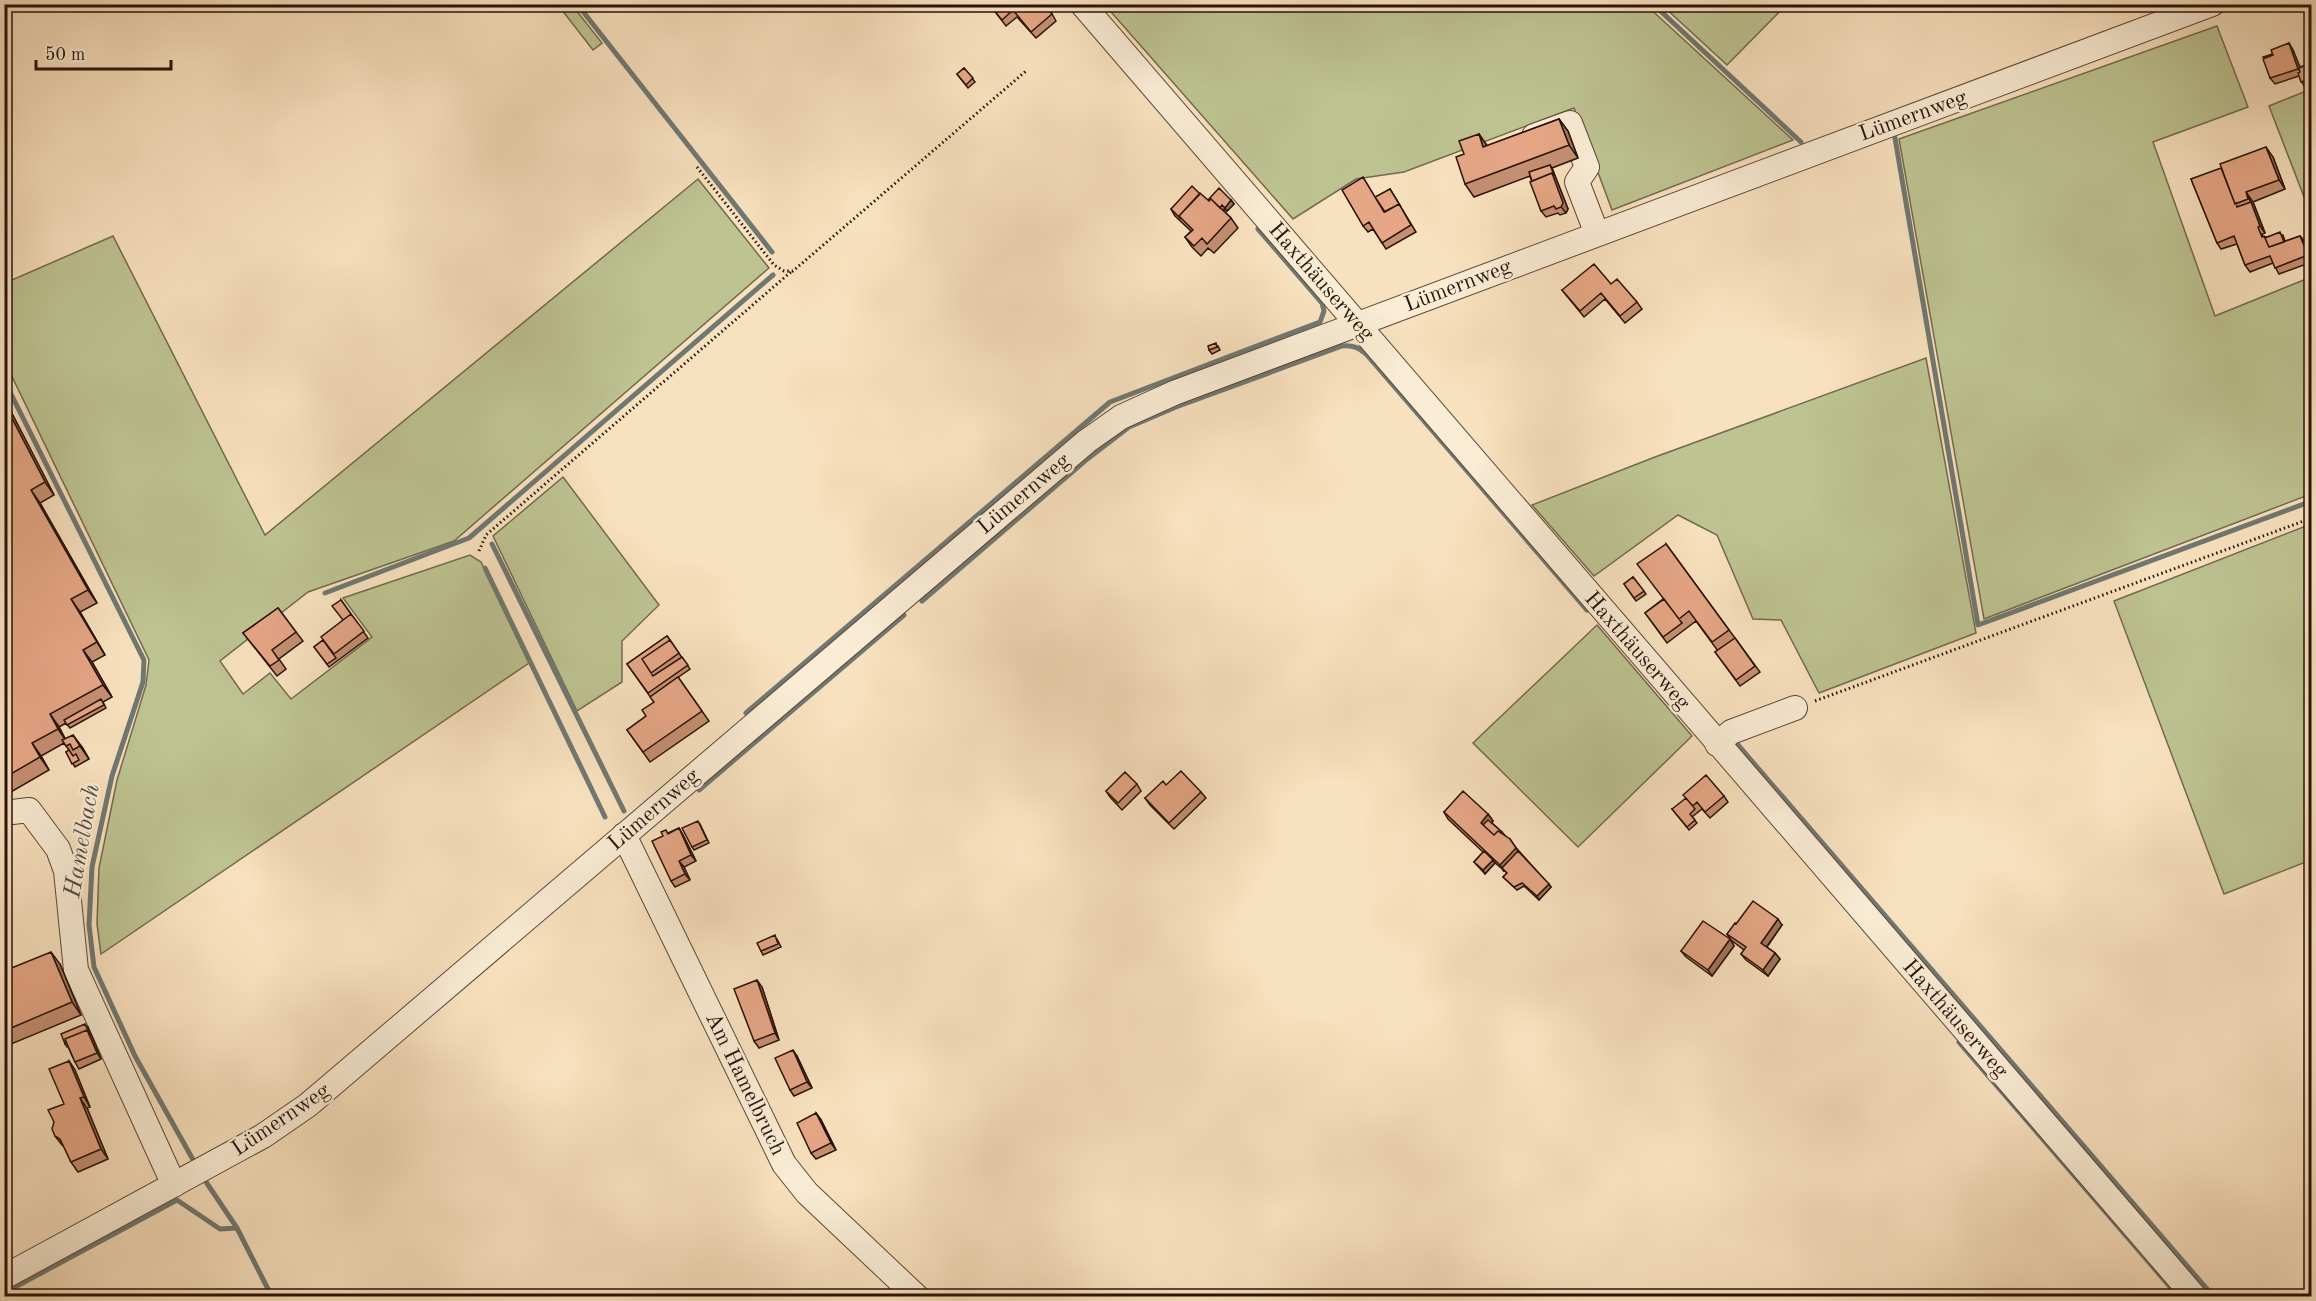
<svg xmlns="http://www.w3.org/2000/svg" width="2316" height="1301" font-family="'Old Standard TT',serif">
<rect width="100%" height="100%" fill="#f8e1be"/>
<filter id="stains"><feTurbulence type="fractalNoise" baseFrequency=".00333" numOctaves="4"/><feColorMatrix values="0 0 0 0 .2 0 0 0 0 .09 0 0 0 0 .02 0 0 0 .5 -.17"/></filter>
<radialGradient id="worn" r=".72"><stop offset=".6" stop-color="#630" stop-opacity="0"/><stop offset="1" stop-color="#630" stop-opacity=".3"/></radialGradient>
<path fill="#bdc391" stroke="#736a4d" stroke-width="1.5" d="M558,5H572L602,43L593,50Z
M1105,5H1646L1793,140L1612,210L1574,108L1404,172L1356,179L1293,219Z
M1662,5H1786L1727,65Z
M2217,26L2248,107L2153,142L2215,316L2311,277V494L1984,619L1899,139Z
M2311,89V215L2269,106Z
M698,179L769,268L454,541L308,592L220,661L243,694L270,673L291,699L372,637L343,598L470,555L481,562L529,663L101,954L97,924L99,868L117,780L146,685L149,660L5,362V283L113,236L265,535Z
M1926,358L1976,633L1819,693L1781,620L1753,619L1717,535L1678,515L1594,576L1532,505L1655,457Z
M563,477L659,605L622,641V682L577,711L493,536Z
M2311,524V860L2224,894L2114,601Z
M1597,625L1692,736L1578,847L1473,743Z"/>
<g fill="none" stroke-linecap="round" stroke-linejoin="round">
<path stroke="#707872" stroke-width="5" d="M577,4L772,252
M1653,4L1801,142
M1895,138L1978,625L2312,501
M4,380L144,660L143,682L112,776L92,867L89,925L94,967L135,1056L196,1165
M492,544L624,811
M485,568L605,817
M325,593L469,538L773,275
M922,601L1086,460L1129,427L1176,407L1342,346C1354,345 1360,348 1368,356L1587,610
M746,713L1110,402L1320,322L1324,311L1322,303L1258,229
M1738,745L2213,1296
M699,790L904,615
M1959,1042L2178,1296
M202,1176L237,1228L270,1293L275,1296
M923,1288L931,1296
M4,1293L177,1200L220,1229L237,1228"/>
<g stroke="#5d4636" stroke-width="26">
<path id="minor" d="M1082,4L2194,1296
M1534,136L1570,123L1587,167L1577,182L1597,234
M1717,744L1731,732L1795,708
M4,813L29,810L58,849L66,871L76,970L174,1185
M624,835L784,1164L807,1193L916,1296
M4,1277L263,1136L308,1105L1087,441L1121,417L1174,393L2212,4"/>
</g>
<path stroke="#291209" stroke-width="3" stroke-dasharray="1.5 3" stroke-linecap="butt" d="M697,167L774,265L784,271H793L1026,71
M479,551L486,535L792,271
M1815,701L2312,518"/>
<use href="#minor" stroke="#faecd5" stroke-width="24"/>
</g>
<path fill="#c58f72" stroke="#291209" stroke-width="1.5" d="M1009,6L1052,14L1056,21L1036,38L1017,17L1006,26L993,9Z
M2289,43L2293,50L2300,67L2312,63V83L2304,86L2299,76L2275,84L2270,78L2272,54Z
M964,68L975,82L968,88L957,74Z
M1559,119L1568,131L1578,158L1552,168L1568,209L1566,213L1560,215L1558,213L1546,217L1541,211L1530,176L1474,197L1465,184L1464,154L1479,134L1487,146Z
M2273,157L2285,189L2253,202L2265,233L2262,234L2263,237H2265L2283,235L2285,241L2300,236L2305,242L2312,259V262L2279,274L2273,263L2250,272L2245,265L2237,244L2221,249L2217,243L2191,179Z
M1390,189L1416,232L1386,249L1373,229L1368,232L1363,226L1376,197Z
M1200,194L1208,200H1231L1234,204L1227,211L1224,209L1223,210L1231,218L1238,228L1214,253L1208,248L1201,256L1192,247L1185,237L1191,231L1175,216L1171,209Z
M1611,284L1637,302L1642,309L1625,323L1605,299L1584,317L1562,290Z
M1218,346L1220,350L1212,354L1209,350Z
M4,398L54,495L40,503L97,603L80,612L105,655L92,662L112,697L103,702L106,708L70,728L66,723L59,727L65,739L82,747L89,759L75,767L66,752L69,750L64,743L41,756L49,770L4,796Z
M1666,544L1760,672L1740,686L1715,652L1718,651L1696,621L1667,643L1645,613L1663,599Z
M1633,577L1646,594L1636,601L1624,584Z
M341,600L368,638L329,667L314,647L323,640L343,620Z
M278,608L303,641L279,659L286,669L277,676L243,633Z
M667,636L690,669L667,685L678,677L709,721L650,762L627,730L646,716L654,702L627,664Z
M1137,784L1141,791L1122,810L1110,797L1106,791Z
M1201,792L1206,798L1174,829L1150,805L1145,798Z
M1724,796L1728,802L1710,818L1702,809L1692,817L1697,823L1689,830L1672,809Z
M1444,812L1488,814L1493,821L1491,822L1502,832L1551,887L1539,900L1524,886L1517,890L1503,877L1507,873L1494,862L1495,863L1485,874L1474,862L1483,852L1448,819Z
M700,824L709,843L694,850L692,847Z
M679,828L683,835L696,861L684,867L690,880L675,887L671,881L668,833Z
M1736,924L1782,925L1767,947L1775,953L1780,959L1768,976L1746,960L1741,954L1744,950L1731,940L1727,934Z
M777,939L781,947L763,955L761,951Z
M1730,939L1734,946L1712,976L1686,957L1681,951Z
M60,964L81,1015L4,1047V971Z
M762,987L779,1040L759,1048L754,1041Z
M88,1027L101,1059L79,1069L75,1062L68,1047H67L65,1044Z
M797,1056L812,1088L794,1096L790,1090Z
M69,1061L75,1070L90,1107L87,1108L108,1159L78,1172L71,1162L64,1147L62,1145L55,1136L64,1104Z
M816,1113L821,1120L836,1150L816,1159L811,1153Z"/>
<path fill="#a0745d" stroke="#291209" stroke-width="1.5" d="M2289,43L2293,50L2303,75L2298,69Z
M1559,119L1568,131L1578,158L1569,145Z
M1479,134L1488,147H1483Z
M2266,147L2273,157L2285,189L2279,180Z
M1550,165L1552,168L1568,209L1566,213L1561,207Z
M2246,192L2253,202L2265,233L2260,226L2251,203Z
M1231,200L1234,204L1227,211L1225,208Z
M2300,236L2305,242L2312,260L2308,255Z
M4,398L54,495L45,482L4,403Z
M31,490L40,503L97,603L88,590Z
M71,599L80,612L105,655L97,642Z
M83,650L92,662L112,697L103,685Z
M50,714L59,727L67,742L58,729Z
M73,735L82,747L89,759L80,746Z
M32,743L41,756L49,770L40,757Z
M1488,814L1493,821L1486,828L1481,823Z
M679,828L683,835L696,861L691,855Z
M1510,839L1520,854L1502,868L1504,872L1500,865Z
M1493,860L1495,863L1485,874L1483,870Z
M679,861L684,867L690,880L685,874Z
M1549,884L1551,887L1539,900L1537,896Z
M1778,919L1782,925L1765,949L1761,943Z
M1730,939L1734,946L1712,976L1708,970Z
M51,952L60,964L81,1015L72,1002Z
M1775,953L1780,959L1768,976L1763,970Z
M757,980L762,987L779,1040L775,1033Z
M85,1024L92,1036L101,1059L97,1053Z
M793,1050L797,1056L812,1088L807,1082Z
M69,1061L75,1070L90,1107L84,1097Z
M80,1098L87,1108L108,1159L101,1149Z
M816,1113L821,1120L836,1150L831,1143Z"/>
<path fill="#e5a685" stroke="#291209" stroke-width="1.5" d="M997,4H1007L1009,6L1010,4H1043L1052,14L1031,32L1013,10L1002,20L993,9Z
M2289,43L2298,69L2270,78L2263,59L2273,55L2271,50Z
M2272,54L2273,55L2264,58L2263,57Z
M2312,63V78L2301,82L2298,73L2300,72L2299,68Z
M964,68L973,78L966,85L957,74Z
M1559,119L1569,145L1465,184L1456,157L1464,154L1459,141L1479,134L1483,147Z
M2266,147L2279,180L2246,192L2248,199L2235,204L2220,164Z
M1550,165L1554,175L1552,173L1532,181L1529,172Z
M2221,168L2235,204L2236,203L2237,207L2251,202L2260,226L2258,227L2262,237L2264,236L2269,247L2300,236L2308,255L2275,268L2270,256L2245,265L2234,236L2217,243L2191,179Z
M1552,173L1563,203L1561,207L1556,209L1554,206L1541,211L1530,182Z
M1363,177L1384,212L1399,204L1411,225L1382,243L1369,222L1363,226L1342,190Z
M1192,186L1200,194L1179,216L1181,219L1171,209Z
M1219,188L1231,200L1225,208L1222,205L1220,208L1211,199L1209,201L1208,200Z
M1390,189L1401,207L1399,204L1385,212L1375,197Z
M1200,193L1209,201L1211,199L1231,218L1207,244L1202,238L1194,246L1185,237L1193,230L1179,216Z
M2280,232L2284,242L2269,247L2265,238Z
M1594,264L1611,284L1617,279L1637,302L1620,316L1601,293L1580,311L1562,290Z
M1216,343L1217,347L1209,350L1208,346Z
M4,403L45,482L31,490L88,590L71,599L97,642L83,650L103,685L50,714L58,729L32,743L40,757L4,778Z
M1666,544L1729,630L1712,642L1689,611L1679,619L1637,564Z
M1633,577L1644,591L1634,598L1624,584Z
M1664,599L1682,623L1663,637L1645,613Z
M341,600L351,614L343,620L332,606Z
M278,608L296,632L272,650L279,660L270,666L243,633Z
M351,614L364,631L334,654L321,637Z
M667,636L672,643L670,640L642,659L653,676L682,657L688,665L648,693L627,664Z
M1735,638L1755,666L1736,680L1715,652Z
M323,640L336,658L327,664L314,647Z
M670,640L679,653L651,673L642,659Z
M678,677L702,711L643,752L627,730L646,716L642,710L654,702L650,697Z
M101,699L104,705L67,725L64,720Z
M73,735L80,746L73,750L70,744L66,746L62,740Z
M69,750L73,756L76,754L79,760L72,764L66,752Z
M1181,771L1201,792L1169,823L1145,798L1163,781L1166,785Z
M1125,772L1137,784L1118,803L1106,791Z
M1706,775L1724,796L1705,812L1697,802L1693,806L1683,795Z
M1463,791L1488,814L1481,823L1494,835L1498,831L1510,839L1516,848L1500,865L1444,812Z
M1686,798L1695,809L1690,814L1695,820L1687,827L1672,809Z
M1488,820L1502,832L1501,833L1498,831L1494,835L1483,825Z
M698,821L707,840L692,847L682,828Z
M679,828L691,855L679,861L685,874L671,881L652,841L663,836L661,832L666,830L668,834Z
M1484,851L1493,860L1483,870L1474,862Z
M1518,851L1549,884L1537,896L1522,883L1514,887L1503,877L1507,873L1502,868Z
M1753,901L1778,919L1761,943L1775,953L1763,970L1741,954L1746,947L1727,934L1735,923L1736,924Z
M1703,921L1730,939L1708,970L1681,951Z
M775,935L778,944L761,951L757,943Z
M51,952L72,1002L4,1031V971Z
M757,980L775,1033L754,1041L734,989Z
M85,1024L89,1033L87,1030L65,1039L66,1043L65,1044L61,1034Z
M87,1030L97,1053L75,1062L65,1039Z
M793,1050L807,1082L790,1090L775,1058Z
M69,1061L84,1097L80,1098L101,1149L71,1162L60,1139L55,1136L52,1129L54,1122L48,1110L64,1104L49,1069Z
M816,1113L831,1143L811,1153L797,1123Z"/>
<g text-anchor="middle" dominant-baseline="central" stroke-width="5" stroke-linejoin="round" paint-order="stroke">
<g font-size="22" fill="#291209" stroke="#faecd5">
<text transform="translate(1913 116) rotate(-20)">Lümernweg</text>
<text transform="translate(1321 282) rotate(49)">Haxthäuserweg</text>
<text transform="translate(1458 286) rotate(-21)">Lümernweg</text>
<text transform="translate(1024 494) rotate(-40)">Lümernweg</text>
<text transform="translate(1637 651) rotate(49)">Haxthäuserweg</text>
<text transform="translate(654 810) rotate(-41)">Lümernweg</text>
<text transform="translate(1955 1019) rotate(49)">Haxthäuserweg</text>
<text transform="translate(745 1084) rotate(64)">Am Hamelbruch</text>
<text transform="translate(281 1120) rotate(-34)">Lümernweg</text>
</g>
<g font-size="24" font-style="italic" fill="#524e46" stroke="#faecd5">
<text transform="translate(83 841) rotate(-80)">Hamelbach</text>
</g>
</g>
<rect width="2316" height="1301" fill="none" stroke="#f8e1be" stroke-width="24"/>
<rect x="6" y="6" width="2304" height="1289" fill="none" stroke="#291209" stroke-width="3"/>
<rect x="12" y="12" width="2292" height="1277" fill="none" stroke="#291209" stroke-width="1.5"/>
<path d="M36 60v9h135v-9" fill="none" stroke="#291209" stroke-width="3"/>
<text x="45" y="60" font-size="18" fill="#291209" stroke="#faecd5" stroke-width="4.5" paint-order="stroke">50 m</text>
<rect width="100%" height="100%" filter="url(#stains)"/>
<rect width="100%" height="100%" fill="url(#worn)"/>
</svg>
